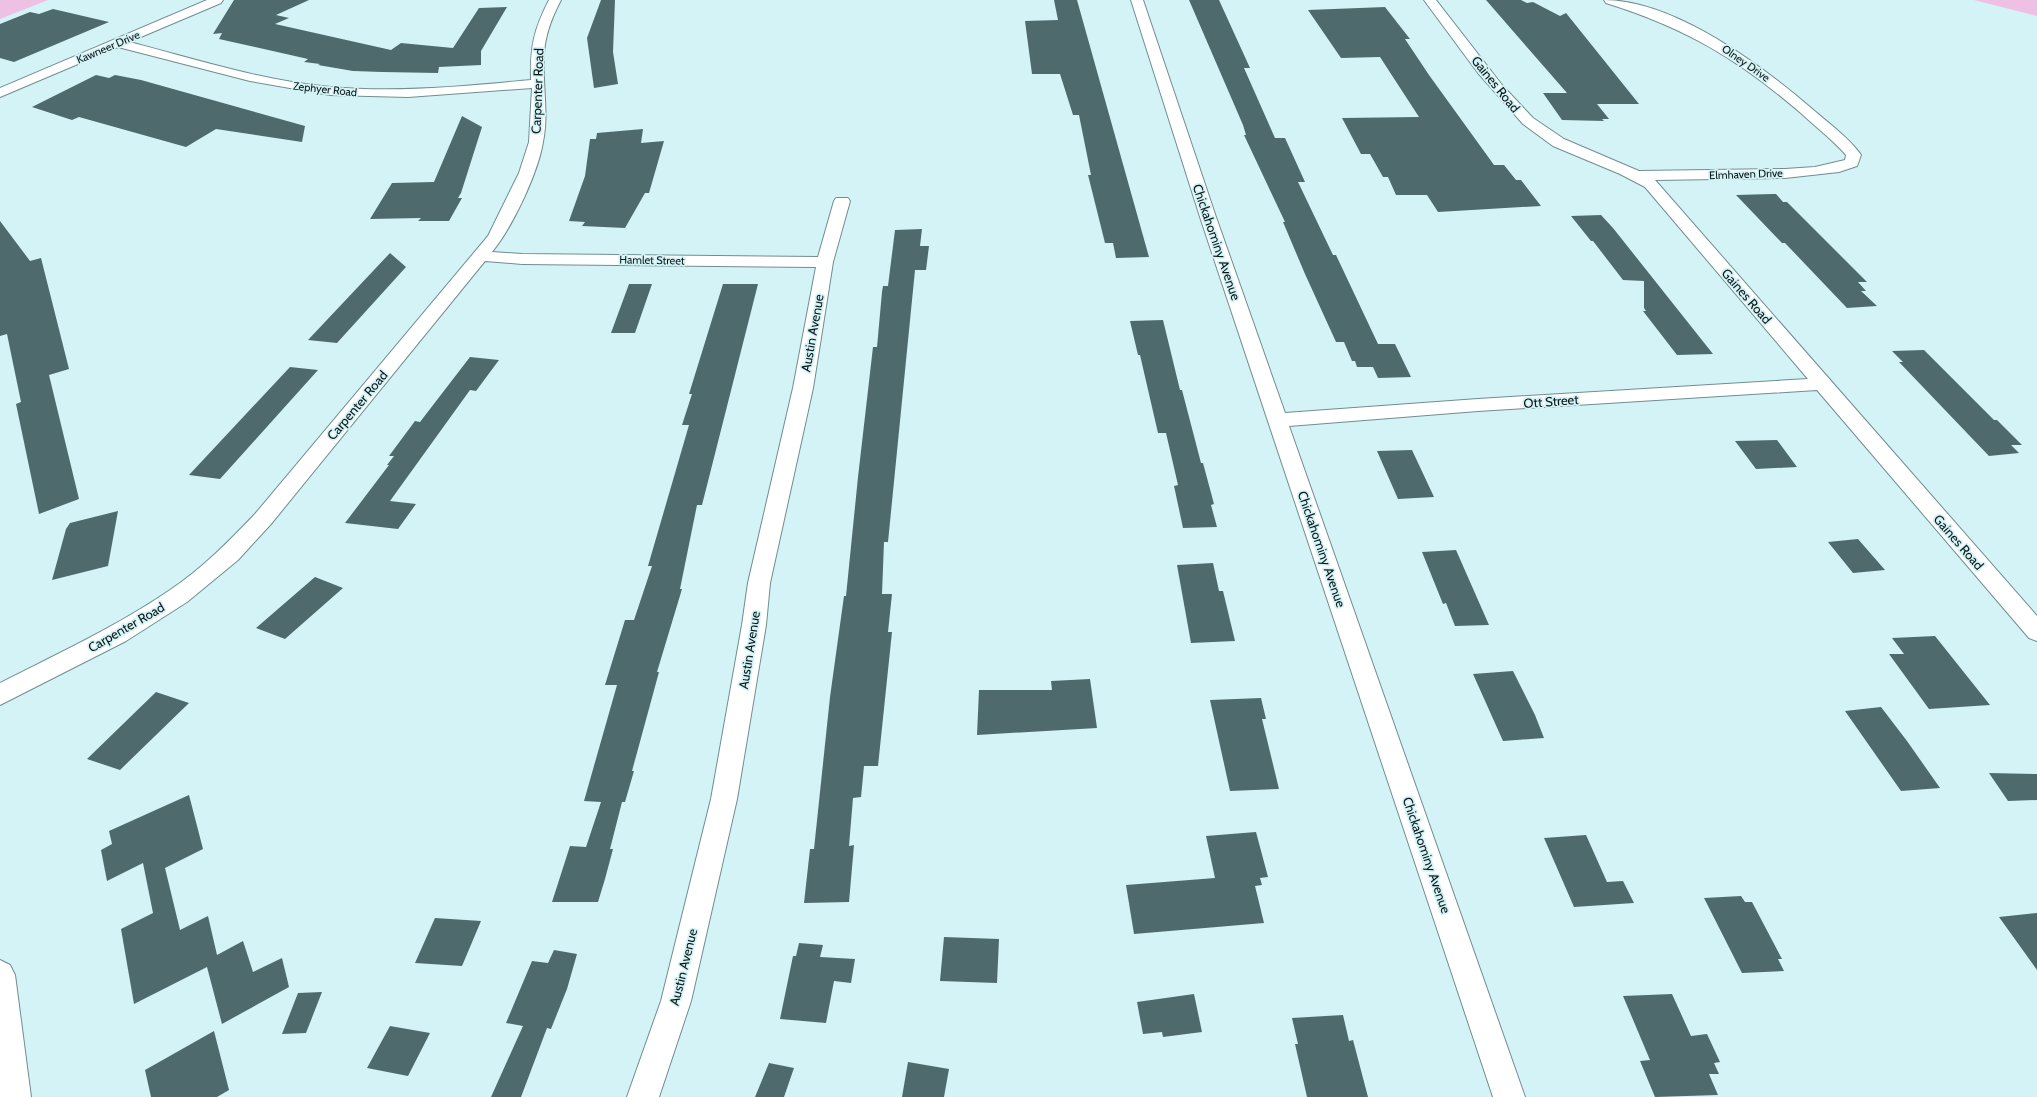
<svg xmlns="http://www.w3.org/2000/svg" width="2037" height="1097" font-family="Cabin,sans-serif">
<rect width="100%" height="100%" fill="#d4f3f7"/>
<path fill="#eec0e4" d="M0,0H48L0,19Z
M1974,0H2037V16Z"/>
<path fill="#4f6a6d" d="M234,0H309L276,15L289,18L275,24L391,50L401,43L453,48L479,8L507,7L481,51V65L439,67L438,73L382,72L353,71L318,65L320,64L304,62L308,59L219,39L222,33L213,34Z
M601,0H615L613,52L618,84L594,88L587,38Z
M1054,0H1077L1149,257L1116,258L1113,243H1105L1088,175H1091L1079,115H1073L1060,74H1032L1025,21L1058,20Z
M1189,0H1219L1250,68H1244L1275,138H1285L1305,182H1298L1333,255H1336L1378,344H1395L1411,377L1378,378L1373,367H1357L1355,361H1352L1344,342H1336L1305,274L1283,222H1285L1244,135H1246L1243,125Z
M1486,0H1521L1527,3L1533,2L1560,16L1566,13L1639,104H1597L1609,119H1602L1604,121L1562,120L1543,93H1567Z
M1385,7L1410,39H1405L1429,75L1494,165H1504L1516,180H1521L1541,206L1438,212L1427,195H1396L1388,177H1383L1370,154H1361L1342,118L1419,117L1380,57L1341,58L1308,10Z
M53,9L109,22L14,62L0,58V24L30,12L39,14Z
M96,75L109,78L115,75L141,80L305,126L302,142L216,129L186,147L79,117L72,120L32,107Z
M462,116L482,127L461,193L458,198H462L449,221H418L421,218L370,219L392,183L434,182Z
M643,129L641,143L664,141L649,193H645L625,228L582,226L585,222L569,221L585,176L590,139H596L597,133Z
M1772,194H1776L1783,202H1787L1867,282H1858L1866,291H1861L1877,306L1847,308L1785,243H1782L1736,195Z
M1601,215L1613,228L1713,354L1677,355L1643,311H1646L1644,308V281L1623,280L1593,241H1591L1571,216Z
M0,221L30,261L41,258L69,369L49,375L79,499L39,514L16,404L21,402L7,334L0,336Z
M922,229L920,246H929L926,270H915L888,542H884L882,594H892L888,632H892L878,766H864L861,797L853,798L849,846L854,845L849,902L804,903L810,849H814L830,697L844,596H846L858,477L873,347H877L882,292L883,286H888L895,230Z
M390,253L406,267L337,343L308,340Z
M629,284H652L635,333H611Z
M723,284H758L702,505H697L680,589H682L657,672H659L632,771H634L625,802H622L610,849H613L605,879L598,902H552L570,846L586,847L601,802L584,801L617,685H605L625,620H634L652,566H648L689,425H682L692,394H689Z
M1163,320L1180,390H1182L1201,463H1203L1214,504L1211,505L1217,527L1183,528L1174,486L1178,485L1166,433H1158L1140,355H1138L1130,321Z
M1924,350L1994,420H1997L2022,445H2011L2019,453L1989,456L1899,362H1903L1892,351Z
M470,357L499,360L476,391L470,390L390,501L416,504L398,529L345,523L389,465H387L394,456H389L415,421L420,422Z
M290,367L318,370L220,479L189,475Z
M1777,440L1797,467L1756,469L1735,441Z
M1412,450L1434,497L1398,499L1377,451Z
M118,511L108,566L52,580L66,529L70,523Z
M1858,539L1885,570L1853,573L1828,542Z
M1456,550L1489,625L1455,626L1446,603L1443,604L1422,552Z
M1213,563L1219,591H1223L1235,641L1191,643L1177,565Z
M315,577L343,588L285,639L256,628Z
M1935,636L1990,705L1929,709L1889,654H1904L1892,638Z
M1513,671L1535,715L1544,738L1503,741L1473,674Z
M1090,679L1097,728L977,735L979,690H1052L1051,681Z
M156,692L189,703L120,770L87,759Z
M1261,698L1266,719H1262L1279,789L1230,791L1210,700Z
M1881,707L1907,741L1940,788L1901,791L1845,711Z
M1989,773L2037,774V800L2008,801Z
M189,795L203,849L165,868L180,930L208,916L217,955L243,941L253,972L282,958L289,987L222,1024L207,967L134,1004L121,929L153,913L143,863L107,881L101,850L112,844L109,831Z
M1256,832L1268,877L1260,878L1262,885L1255,886L1264,923L1134,934L1126,885L1215,878L1206,836Z
M1586,835L1607,882L1623,881L1634,903L1574,907L1544,838Z
M1741,896L1745,902H1752L1782,959H1778L1784,971L1742,973L1704,898Z
M2037,913V970L1999,917Z
M435,918L481,921L462,966L415,963Z
M944,937L999,939L997,983L940,981Z
M799,943L823,945L820,957L855,959L851,983L834,981L826,1023L780,1019L793,956H796Z
M554,950L577,954L567,989L551,1029L547,1028L521,1097H491L523,1026L506,1023L532,961L548,963Z
M322,992L306,1033L282,1034L298,993Z
M1194,994L1202,1032L1163,1037L1162,1032L1143,1034L1137,1002Z
M1672,994L1691,1036L1707,1034L1720,1062L1714,1063L1719,1074H1709L1718,1095L1655,1097L1640,1061L1650,1060L1623,996Z
M1343,1015L1349,1041L1353,1040L1368,1097H1307L1295,1044H1298L1292,1018Z
M390,1026L430,1033L408,1076L367,1068Z
M214,1031L229,1090L217,1097H151L145,1070Z
M908,1062L949,1069L944,1097H902Z
M769,1063L794,1068L784,1097H755Z"/>
<g fill="none" stroke-linecap="round" stroke-linejoin="round">
<g stroke="#718d90" stroke-width="2">
<path id="street" d="M207,0H223L221,3L129,42C196,59 262,81 331,87C398,93 465,86 531,80C530,47 534,29 549,0H561C552,17 545,35 544,54C542,84 549,113 543,142C538,173 512,228 492,252L522,254L818,257L834,201L836,198H848L850,201L833,262L813,388L770,583L766,625L737,799L691,1001L659,1097H627L661,1001L711,799L742,625L748,583L793,388L816,267L522,264L485,261L271,524L238,560L187,602L126,641L0,705V683C57,654 116,627 170,590C202,569 229,541 255,514L488,236L519,173L529,142L532,88L408,97L330,95L250,81L118,47L0,97V88Z
M1131,0H1143L1216,217L1285,413L1478,399L1808,379L1645,187L1620,174L1553,146L1523,124L1478,73L1424,0H1436L1502,85L1533,118L1564,139L1639,171L1785,169L1815,167L1845,160L1846,155C1833,140 1817,128 1802,114C1738,59 1686,28 1606,3L1604,0C1676,0 1765,68 1817,113C1832,126 1850,139 1861,155L1857,166L1839,172L1785,178L1655,180L2037,616V641L2029,638L1817,390L1478,411L1289,426L1525,1097H1493L1200,217Z
M0,960L10,965L15,975L31,1097H0Z"/>
</g>
<use href="#street" fill="#fff" fill-rule="evenodd"/>
</g>
<g text-anchor="middle" dominant-baseline="central" stroke-width="3.5" stroke-linejoin="round" paint-order="stroke">
<g font-size="11" fill="#0c1718" stroke="#d4f3f7">
<text transform="translate(108 47) rotate(-23)">Kawneer Drive</text>
<text transform="translate(1746 63) rotate(35)">Olney Drive</text>
<text transform="translate(325 89) rotate(6)">Zephyer Road</text>
<text transform="translate(1746 174) rotate(-2)">Elmhaven Drive</text>
<text transform="translate(652 260) rotate(1)">Hamlet Street</text>
</g>
<g font-size="13" fill="#0c1718" stroke="#d4f3f7">
<text transform="translate(1496 84) rotate(51)">Gaines Road</text>
<text transform="translate(537 91) rotate(-88)">Carpenter Road</text>
<text transform="translate(1217 242) rotate(71)">Chickahominy Avenue</text>
<text transform="translate(1747 296) rotate(49)">Gaines Road</text>
<text transform="translate(812 333) rotate(-80)">Austin Avenue</text>
<text transform="translate(1551 401) rotate(-4)">Ott Street</text>
<text transform="translate(357 405) rotate(-50)">Carpenter Road</text>
<text transform="translate(1959 542) rotate(49)">Gaines Road</text>
<text transform="translate(1322 549) rotate(71)">Chickahominy Avenue</text>
<text transform="translate(126 627) rotate(-30)">Carpenter Road</text>
<text transform="translate(749 650) rotate(-81)">Austin Avenue</text>
<text transform="translate(1427 855) rotate(71)">Chickahominy Avenue</text>
<text transform="translate(683 967) rotate(-76)">Austin Avenue</text>
</g>
</g>
</svg>
